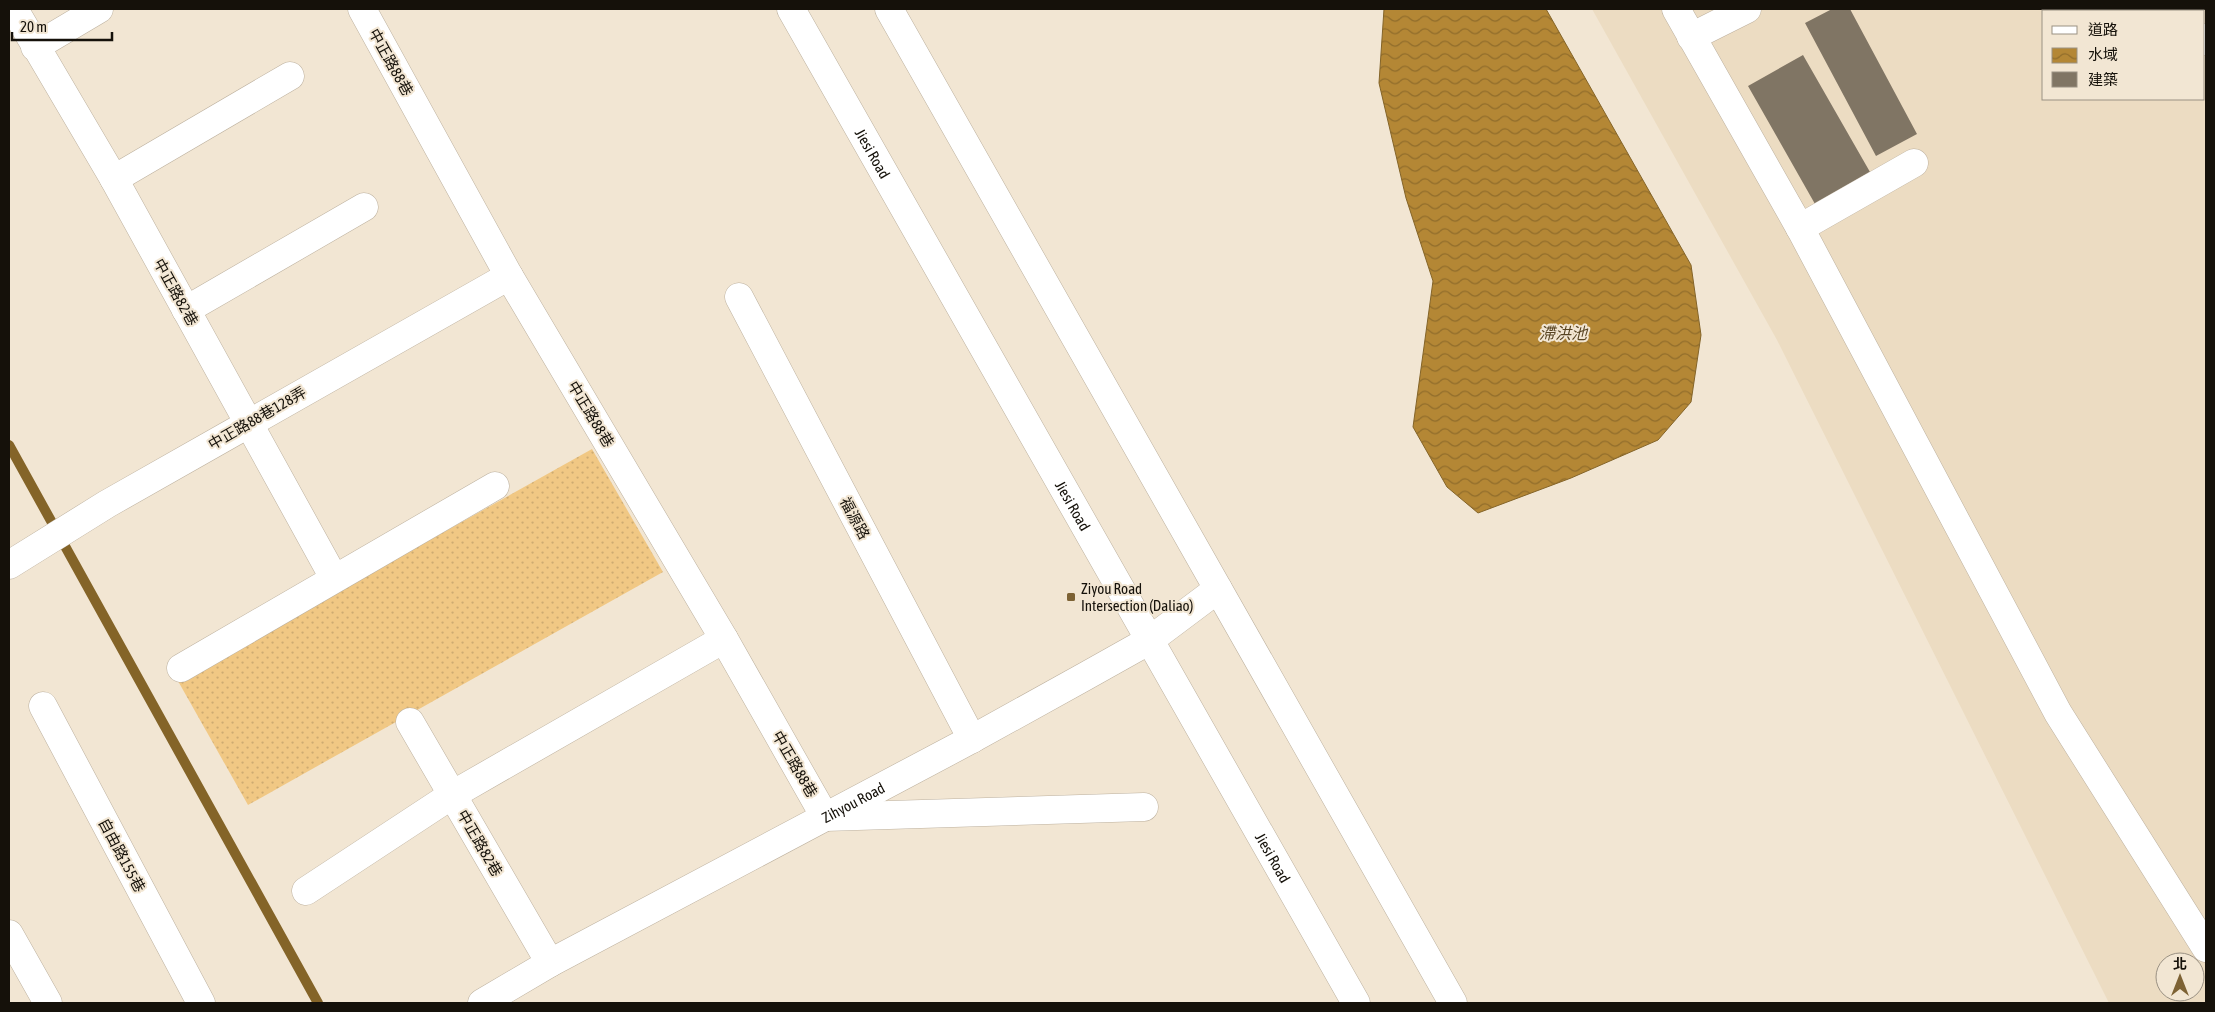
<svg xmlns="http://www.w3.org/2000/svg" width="2215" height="1012" font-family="'Asap Condensed','Noto Sans TC',sans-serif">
<defs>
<pattern id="grass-dots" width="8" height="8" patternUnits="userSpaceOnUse" patternTransform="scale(1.25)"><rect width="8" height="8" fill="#f1c884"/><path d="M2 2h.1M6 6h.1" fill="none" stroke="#ceab71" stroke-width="1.8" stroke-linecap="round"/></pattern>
<pattern id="water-waves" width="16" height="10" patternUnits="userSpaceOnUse" patternTransform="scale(1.25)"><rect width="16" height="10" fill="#b48735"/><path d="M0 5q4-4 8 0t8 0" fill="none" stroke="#916d2b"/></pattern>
</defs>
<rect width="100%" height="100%" fill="#f2e6d3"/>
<path fill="#ecdcc2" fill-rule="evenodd" d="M1592,9H2206V1003H2109L1777,340ZM2044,11H2204V99H2044ZM2165,962H2195V992H2165Z"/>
<path fill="url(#grass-dots)" d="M592,449L663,572L248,805L178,681Z"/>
<path fill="url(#water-waves)" stroke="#846428" d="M1384,9H1546L1691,265L1701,335L1691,402L1658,440L1571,478L1478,513L1447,487L1413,427L1433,281L1406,198L1379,83Z"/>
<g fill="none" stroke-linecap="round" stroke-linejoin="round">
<path stroke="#846428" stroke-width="10" d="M9,445L318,1003"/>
</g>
<path fill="#807564" d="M1832,9H1850L1917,134L1876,156L1805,23Z
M1803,55L1870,172L1815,204L1748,86Z"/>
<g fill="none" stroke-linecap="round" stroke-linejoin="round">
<g stroke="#bdb19f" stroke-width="29">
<g id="minor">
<path d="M14,9L114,179L334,578"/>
<path d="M362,9L509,276L724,639L825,817L1144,807"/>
<path id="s1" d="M791,9L1356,1003"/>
<path d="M889,9L1453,1003"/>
<path d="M1676,9L1800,228L2058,713L2206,948"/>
<path d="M2184,9L2186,11"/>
<path d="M1691,37L1747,9"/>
<path d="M2204,38L2206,41"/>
<path d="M35,47L99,9"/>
<path d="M114,179L290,76"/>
<path d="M1800,228L1914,163"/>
<path d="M739,297L972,739"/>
<path d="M186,310L364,207"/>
<path d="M9,565L107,504L509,276"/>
<path d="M181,668L495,486"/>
<path d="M43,706L201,1003"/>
<path d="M410,722L550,963"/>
<path d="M306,891L452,795L724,639"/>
<path d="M9,934L48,1003"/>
<path id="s2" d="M482,1003L550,963L972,739L1084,677L1150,640L1218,589"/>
</g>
</g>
<use href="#minor" stroke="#fff" stroke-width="28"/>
</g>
<rect fill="#7d6234" stroke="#f2e6d3" stroke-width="2" x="1066" y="592" width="10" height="10" rx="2.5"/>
<g text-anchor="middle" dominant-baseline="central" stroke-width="4" stroke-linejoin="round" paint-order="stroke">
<g font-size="15" fill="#15110a" stroke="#f2e6d3">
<text transform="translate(391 62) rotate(61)">中正路88巷</text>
<text stroke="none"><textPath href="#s1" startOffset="166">Jiesi Road</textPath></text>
<text transform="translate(176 292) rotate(61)">中正路82巷</text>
<text transform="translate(591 414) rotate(59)">中正路88巷</text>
<text transform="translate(257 418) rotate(-30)">中正路88巷128弄</text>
<text stroke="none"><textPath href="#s1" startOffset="571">Jiesi Road</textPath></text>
<text transform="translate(855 518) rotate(62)">福源路</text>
<text transform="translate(795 764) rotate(60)">中正路88巷</text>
<text stroke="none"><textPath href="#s2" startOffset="422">Zihyou Road</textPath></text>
<text transform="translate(480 843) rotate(60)">中正路82巷</text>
<text transform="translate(122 855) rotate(62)">自由路155巷</text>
<text stroke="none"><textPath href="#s1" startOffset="976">Jiesi Road</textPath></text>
</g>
<g font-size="15" fill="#15110a" stroke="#f2e6d3" text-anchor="start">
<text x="1081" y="588">Ziyou Road<tspan x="1081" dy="17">Intersection (Daliao)</tspan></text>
</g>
<g font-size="16" font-style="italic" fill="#574321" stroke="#f2e6d3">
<text x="1563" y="333">滯洪池</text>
</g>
</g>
<rect width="2215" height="1012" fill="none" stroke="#15110a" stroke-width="20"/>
<rect x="2042" y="10" width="162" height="90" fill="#f2e6d3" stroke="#9a9183"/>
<rect x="2052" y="26" width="25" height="8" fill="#ffffff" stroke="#9a9183"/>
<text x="2088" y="35" font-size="15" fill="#15110a">道路</text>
<rect x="2052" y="48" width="25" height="15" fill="url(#water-waves)" stroke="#9a9183"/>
<text x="2088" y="60" font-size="15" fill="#15110a">水域</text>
<rect x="2052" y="72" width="25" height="15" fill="#807564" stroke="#9a9183"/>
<text x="2088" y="85" font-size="15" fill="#15110a">建築</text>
<g transform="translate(2180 977)"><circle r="24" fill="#f2e6d3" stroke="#9a9183"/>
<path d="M0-4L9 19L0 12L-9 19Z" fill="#7d6234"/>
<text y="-8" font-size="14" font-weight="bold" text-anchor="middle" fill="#15110a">北</text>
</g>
<path d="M12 32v8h100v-8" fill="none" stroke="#15110a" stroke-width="2.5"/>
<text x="20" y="32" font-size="15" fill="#15110a" stroke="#f2e6d3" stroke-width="4" paint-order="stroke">20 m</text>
</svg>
